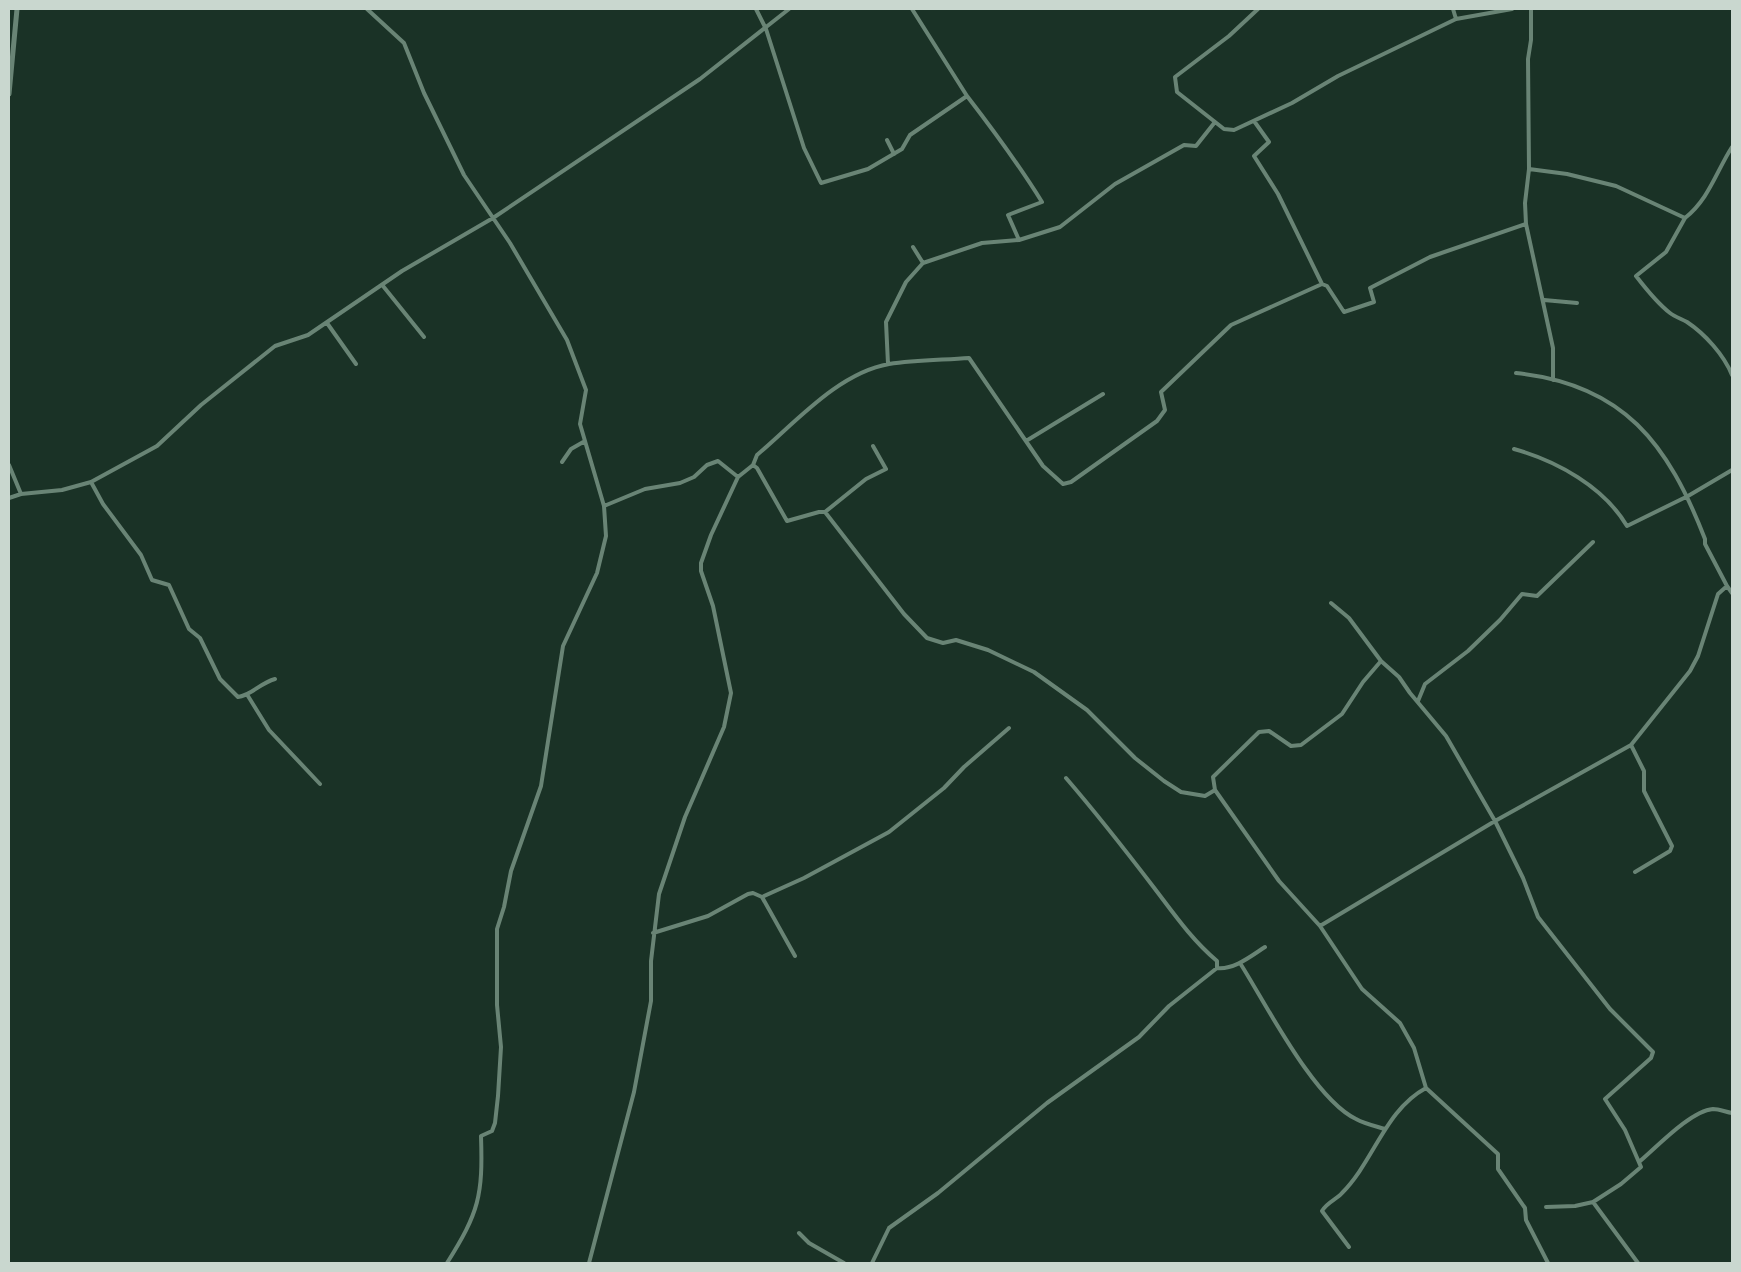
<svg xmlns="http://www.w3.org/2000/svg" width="1741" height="1272" font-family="'Space Grotesk',sans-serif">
<rect width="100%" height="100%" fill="#1a3226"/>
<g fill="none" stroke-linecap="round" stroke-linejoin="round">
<path stroke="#698475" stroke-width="4" d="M367,9L404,43L424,93L464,175L510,243L567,340L586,390L580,424L604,506L606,536L597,573L563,646L541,786L511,871L504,907L497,929V1005L501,1047L498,1096L495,1123L492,1131L481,1136C483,1196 479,1212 447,1263
M756,9L766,29L804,148L821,183L868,169L902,149L910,135L967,96L912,9
M1258,9L1229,36L1175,77L1177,92L1224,129L1234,130L1292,103L1338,76L1456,19L1512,9
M1453,9L1456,19
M1531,9V40L1528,59L1529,169L1525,203L1526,224L1553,348V380
M967,96C994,131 1019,165 1042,202L1008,215L1019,240
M1254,121L1269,142L1254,156L1278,194L1322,284
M887,140L894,154
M1529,169L1567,174L1616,186L1685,218C1709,199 1716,172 1732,147
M1685,218L1666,252L1636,276C1646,289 1657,303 1670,313C1675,317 1682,319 1687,322C1705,334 1724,355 1732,375
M913,247L923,263
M383,286L424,337
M1544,300L1577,303
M327,323L356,364
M888,364L886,322L906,282L923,263L982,243L1019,240L1060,227L1115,184L1184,145L1196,146L1215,122
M1516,373C1624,384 1668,444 1705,539V544L1727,586
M1026,441L1103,394
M1514,449C1557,461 1604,487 1627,526L1688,496L1732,470
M562,462L571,449L585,441
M9,465L21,494
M753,465L757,468L787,521L819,512H825L904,614L927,638L943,643L956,640L988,650L1034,672L1087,710L1135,758L1164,781L1181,792L1205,796L1215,790L1213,777L1259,732L1269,731L1291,746L1301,745L1342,714L1363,682L1381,661L1349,618L1331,603
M91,482L103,504L141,555L152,580L169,585L189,629L200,638L220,679L238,697C252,695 260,683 275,679
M9,498L21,494L62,490L91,482L157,446L201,405L275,346L308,335L402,271L493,218L700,79L789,9
M604,506L645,489L680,483L694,477L707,465L718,461L738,477
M825,512L866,479L886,469L873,446
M1381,661L1399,677L1410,693L1446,736L1495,821L1523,878L1538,917L1610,1009L1653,1052L1651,1058L1605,1099L1625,1130L1641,1167L1621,1184L1593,1202L1638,1263
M248,696L269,730L320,784
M1418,701L1425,684L1468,651L1500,620L1522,594L1537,596L1593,542
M1631,745L1644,771V791L1672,846L1670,851L1635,872
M1066,778C1097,814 1126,851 1155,889C1174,914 1192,940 1217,961V968
M1215,790L1279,881L1320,926L1362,989L1400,1023L1414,1048L1426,1088L1498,1154V1169L1525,1208L1526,1220L1548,1263
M762,897L795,956
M1320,926L1495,821L1631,745L1690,671L1698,656L1718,594L1727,586L1732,593
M653,933L708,916L748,894L753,893L762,897L804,878L889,832L944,788L964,767L1009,728
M1240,963C1266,1004 1314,1099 1356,1119C1365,1124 1375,1126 1385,1129
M1639,1162C1656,1148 1690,1111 1713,1109C1719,1109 1726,1112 1732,1113
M1546,1207L1575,1206L1593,1202
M799,1233L809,1243L844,1263
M1349,1247L1322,1211C1327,1202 1336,1200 1342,1193C1374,1161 1385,1110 1426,1088
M589,1263L634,1092L651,1001V961L659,894L685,817L724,727L731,693L713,606L701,571V563L711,535L738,477L753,465L757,455C795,423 838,373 889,364C915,360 943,360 969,358L1043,466L1063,484L1071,482L1157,421L1165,410L1161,392L1231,325L1322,284L1327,286L1344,312L1374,302L1370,288L1430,257L1526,224
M872,1263L889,1228L938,1193L1047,1103L1139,1037L1169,1006L1217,968C1234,970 1251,956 1265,947"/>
<path stroke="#698475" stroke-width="5" d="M9,94L17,9"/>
</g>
<rect width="1741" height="1272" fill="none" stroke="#c9d7cf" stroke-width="20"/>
</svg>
